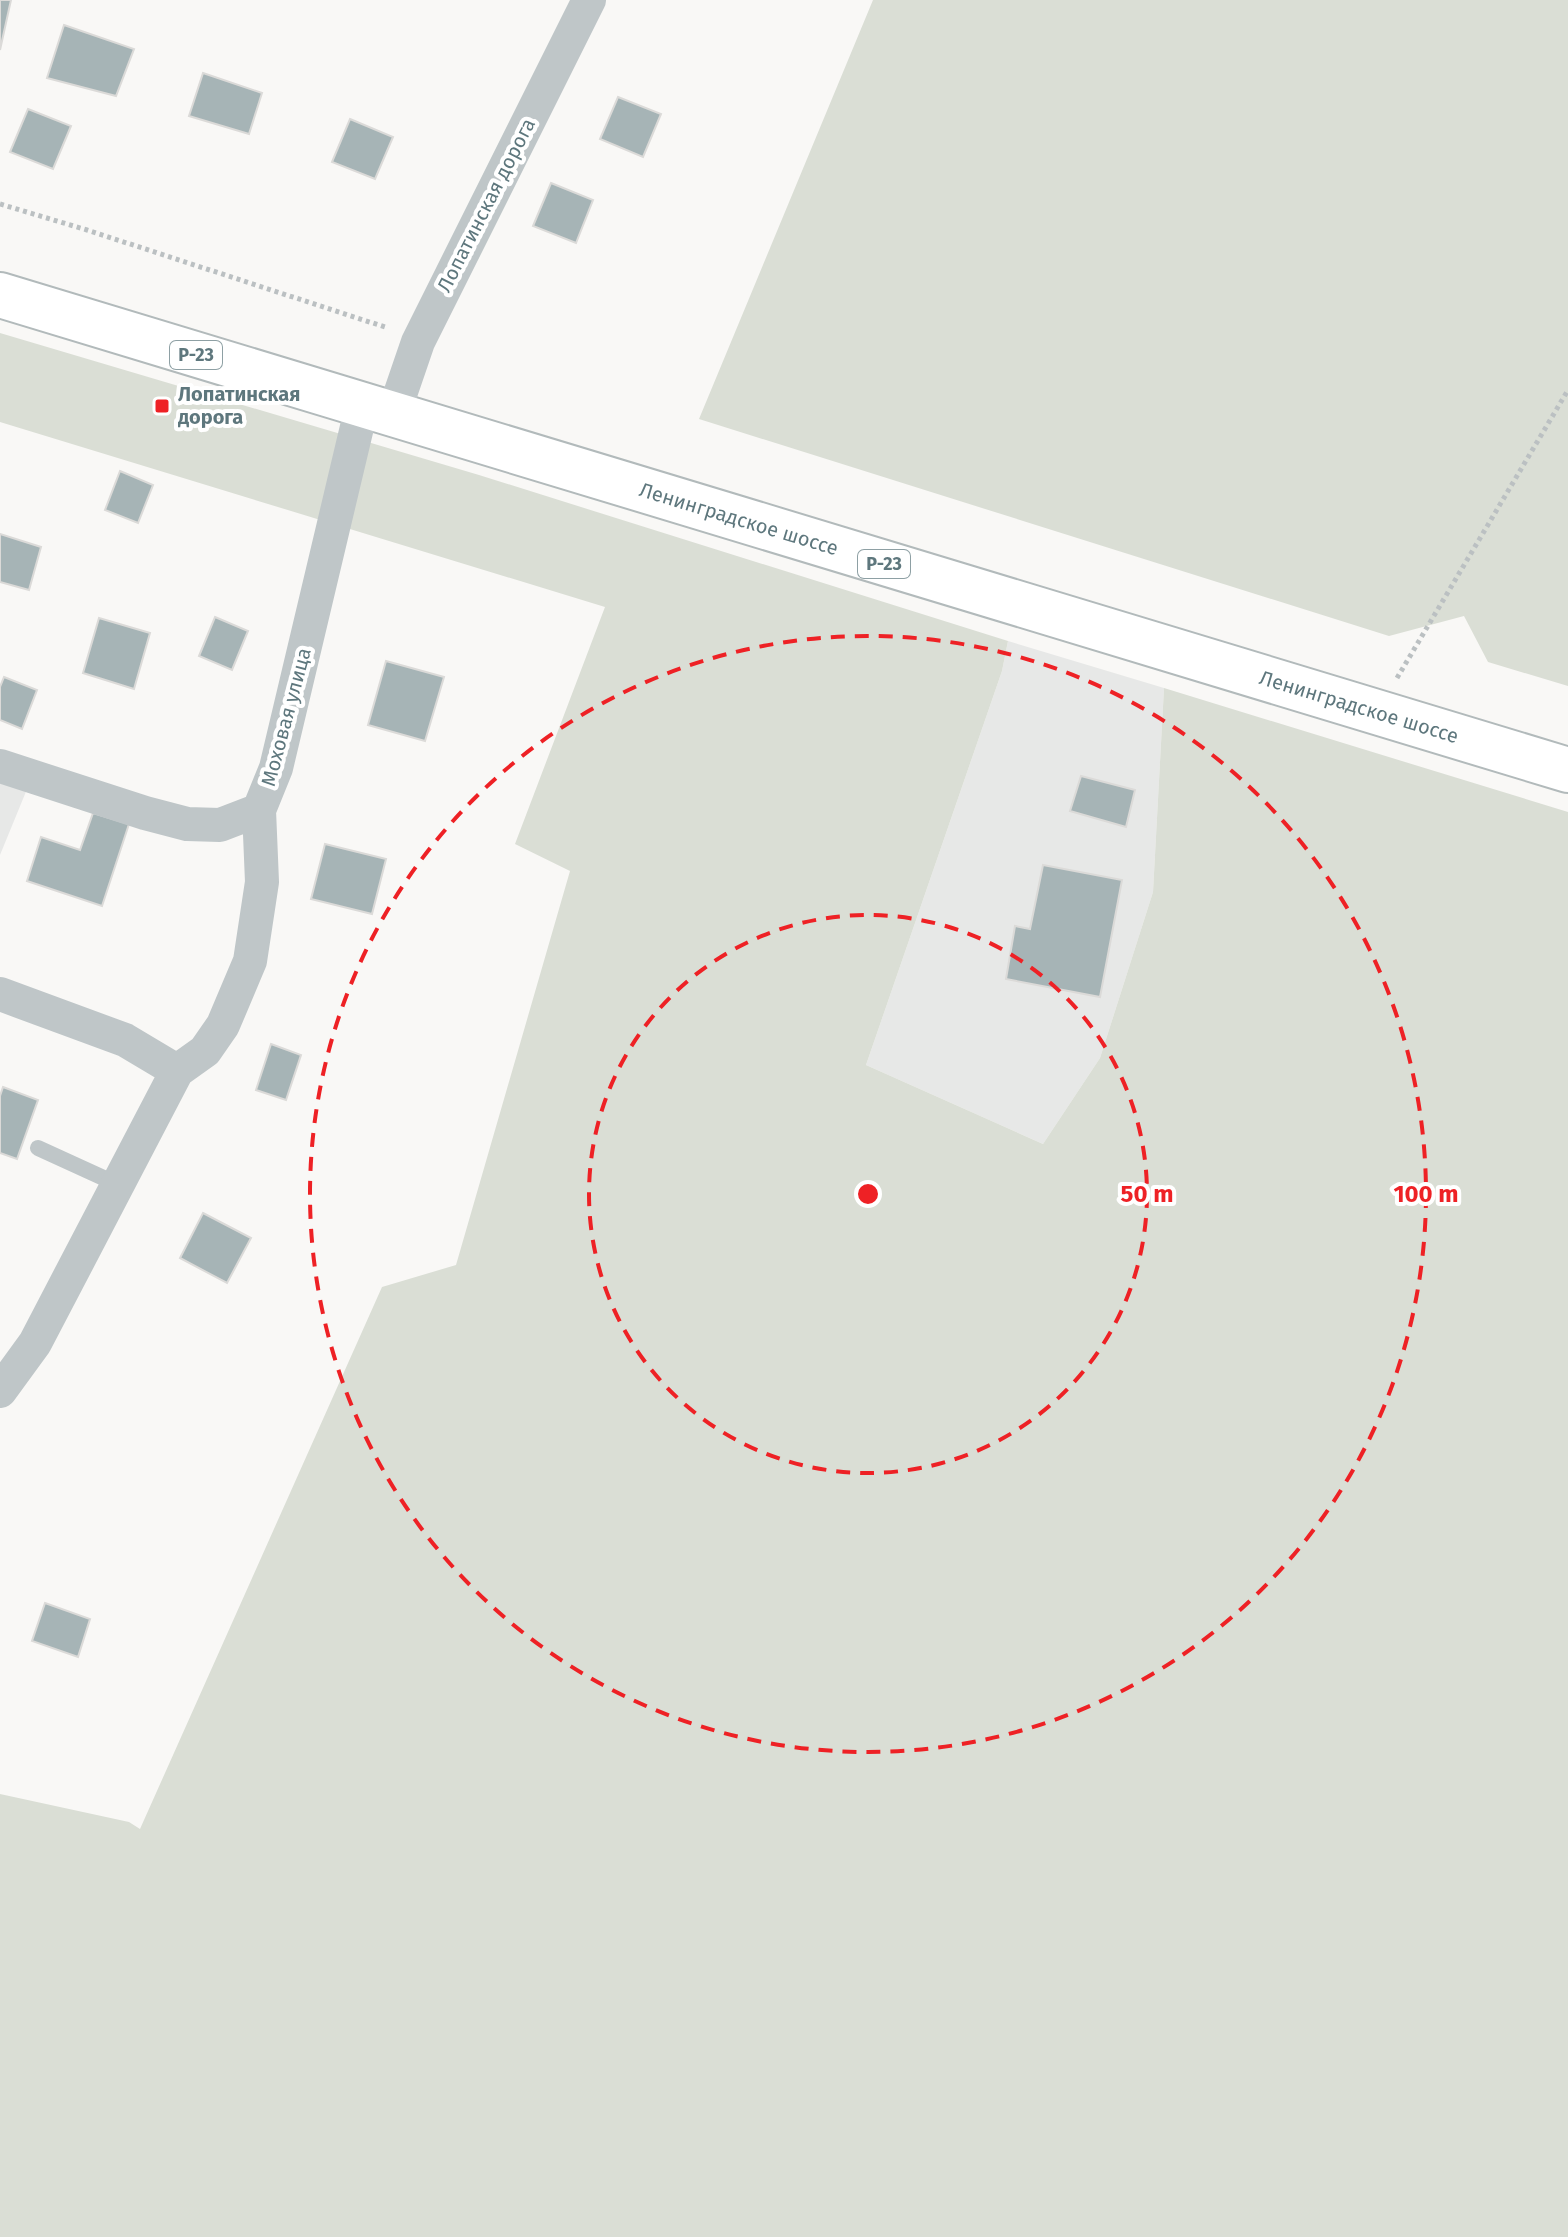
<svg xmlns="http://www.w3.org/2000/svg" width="1568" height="2237" font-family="'Fira Sans',sans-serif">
<rect width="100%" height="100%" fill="#f9f8f6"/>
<path fill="#e7e8e7" d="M1008,641L1164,688L1153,892L1100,1058L1043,1144L866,1065L1002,671Z
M0,767L32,777L0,855Z"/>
<path fill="#daded5" d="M873,0H1568V686L1488,662L1464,616L1389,636L699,419Z
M0,333L479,475L1008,641L1002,671L866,1065L1043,1144L1100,1058L1153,892L1164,688L1568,812V2237H0V1794L129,1822L140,1829L382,1287L456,1265L570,871L515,844L605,607L0,422Z"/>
<path fill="#a6b4b6" stroke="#dbdad8" stroke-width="2" d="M0,0H11L0,50Z
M64,25L134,49L116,96L47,78Z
M203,73L262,93L249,134L189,116Z
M618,97L661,114L643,157L600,139Z
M28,109L71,126L53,169L10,152Z
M350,119L393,137L375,179L332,162Z
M551,183L593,200L576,243L533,226Z
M120,471L153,485L138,523L105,510Z
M0,534L41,547L29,590L0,582Z
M215,617L248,631L232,670L199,656Z
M99,618L150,633L134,689L83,673Z
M386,661L444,677L425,741L368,725Z
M4,677L37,690L22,729L0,720V687Z
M1081,776L1135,790L1126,827L1070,811Z
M93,813L129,824L102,906L27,881L41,837L80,850Z
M325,844L386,859L372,914L311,899Z
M1043,865L1122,880L1100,997L1006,979L1015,926L1030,929Z
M271,1044L301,1055L286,1100L256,1090Z
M3,1087L38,1100L17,1159L0,1153V1096Z
M203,1213L251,1238L227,1283L180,1258Z
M45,1603L90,1619L78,1657L32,1641Z"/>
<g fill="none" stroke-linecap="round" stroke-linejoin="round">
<g stroke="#b2babb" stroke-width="48">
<g id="trunk">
<path id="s1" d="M0,295L1568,770"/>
</g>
</g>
<path stroke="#bbc0c2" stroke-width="5" stroke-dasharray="4 4" stroke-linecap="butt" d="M0,204L87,230L388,328
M1397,678L1568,390"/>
<path stroke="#bfc6c8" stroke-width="16" d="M38,1148L119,1185"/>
<path stroke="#bfc6c8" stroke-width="34" d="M393,415L418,342L589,0
M0,766L145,813L187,824L220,825L259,810L276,768L362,406
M0,994L125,1040L177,1071
M0,1391L35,1343L177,1071L205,1051L223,1025L250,961L262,882L259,810"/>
<use href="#trunk" stroke="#fff" stroke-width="44"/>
</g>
<g fill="none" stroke="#ee2125" stroke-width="4" stroke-dasharray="14 10">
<circle cx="868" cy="1194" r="279"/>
<circle cx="868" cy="1194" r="558"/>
</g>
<rect fill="#ee2125" stroke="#fff" stroke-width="3" x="154" y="398" width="16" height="16" rx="4"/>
<g text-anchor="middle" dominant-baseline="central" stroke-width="8" stroke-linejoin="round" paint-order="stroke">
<g fill="#fff" stroke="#8ea0a4" stroke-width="2">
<rect x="170" y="341" width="52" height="28" rx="6"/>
<rect x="858" y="550" width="52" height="28" rx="6"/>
</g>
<g font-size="18" font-weight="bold" fill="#5e777d">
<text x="196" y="355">Р-23</text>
<text x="884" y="564">Р-23</text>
</g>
<g font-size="20" fill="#5e777d" stroke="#fff">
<text transform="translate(486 205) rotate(-63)">Лопатинская дорога</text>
<text stroke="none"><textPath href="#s1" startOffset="772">Ленинградское шоссе</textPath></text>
<text stroke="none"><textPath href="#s1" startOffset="1420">Ленинградское шоссе</textPath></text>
<text transform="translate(286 717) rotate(-75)">Моховая улица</text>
</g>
<g font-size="20" font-weight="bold" fill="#5e777d" stroke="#fff" text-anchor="start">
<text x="178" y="394">Лопатинcкая<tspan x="178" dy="23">дорога</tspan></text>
</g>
</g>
<circle cx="868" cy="1194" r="12" fill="#ee2125" stroke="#fff" stroke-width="4"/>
<g font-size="24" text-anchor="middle" font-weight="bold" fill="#ee2125" stroke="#fff" stroke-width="8" stroke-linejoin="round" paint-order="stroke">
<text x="1147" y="1202">50 m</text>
<text x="1426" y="1202">100 m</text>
</g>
</svg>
